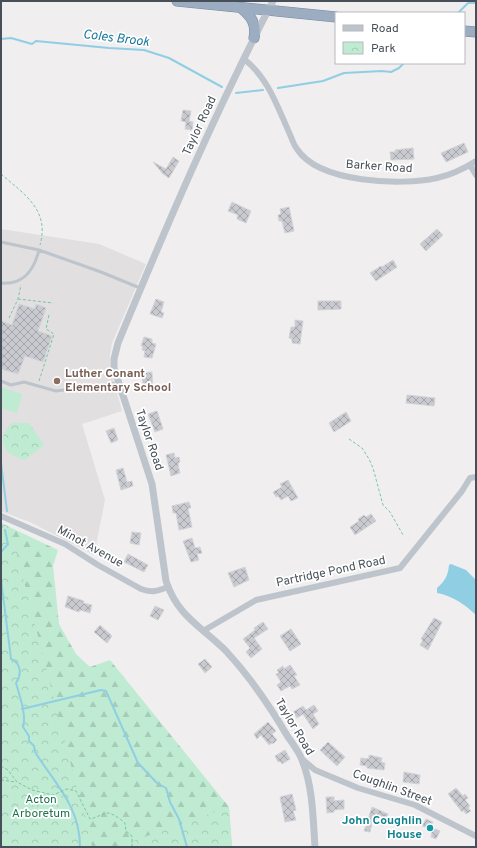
<svg xmlns="http://www.w3.org/2000/svg" width="477" height="848" font-family="Overpass,sans-serif">
<defs>
<pattern id="forest-firs" width="22" height="20" patternUnits="userSpaceOnUse"><rect width="22" height="20" fill="#bfebd2"/><path d="M5 1l3.5 6h-7zM16 11l3.5 6h-7z" fill="#a6cbb7"/></pattern>
<pattern id="park-crowns" width="20" height="18" patternUnits="userSpaceOnUse"><rect width="20" height="18" fill="#bfebd2"/><path d="M2 6a3 3 0 1 1 6 0M12 15a3 3 0 1 1 6 0" fill="none" stroke="#a6cbb7"/></pattern>
<pattern id="building-cross-hatch" width="8" height="8" patternUnits="userSpaceOnUse"><rect width="8" height="8" fill="#c8cad0"/><path d="M0 0l8 8M0 8l8-8" fill="none" stroke="#a4a6ac"/></pattern>
</defs>
<rect width="100%" height="100%" fill="#f0eeee"/>
<path fill="#e1dfdf" d="M1,229L99,244L146,264L112,343L110,355V367L122,411L82,424L105,500L94,555L32,523L1,511Z"/>
<path fill="url(#forest-firs)" d="M1,523L58,550L53,566L59,624L76,654L90,667L110,660L229,807L232,847H1Z"/>
<path fill="url(#park-crowns)" d="M13,423H29L44,445L25,460C19,458 12,456 7,451C0,442 3,429 13,423Z
M1,523L10,527L92,847H1Z
M229,807L232,847H116Z"/>
<path fill="#bfebd2" d="M1,387L22,394L17,413L1,408Z"/>
<path fill="#90cee4" d="M451,564L466,570L476,580V615C464,604 453,596 437,593V588C445,581 448,576 449,565Z"/>
<g fill="none" stroke-linecap="round" stroke-linejoin="round">
<path stroke="#90cee4" stroke-width="2" d="M458,13L468,3H476
M1,39L11,38L32,44L36,41L109,48L144,50L169,58L222,87
M278,88L323,81L344,73L382,71L391,72L399,68L404,63
M236,93L263,90
M1,463L7,511
M1,552L8,544L5,530
M1,579L11,659C21,663 22,674 16,683C19,694 27,716 23,727L29,736V741L34,746L35,752C55,784 80,806 80,847
M22,709L101,690L106,691L138,763L157,783L166,788L170,802L179,819L187,847"/>
</g>
<path fill="url(#building-cross-hatch)" stroke="#d2d4d9" d="M183,110L191,111L189,121L193,122L192,130L185,129L186,122L181,121Z
M464,143L468,152L446,162L441,153Z
M413,148L414,159L391,160L390,152H395V150Z
M173,157L179,161L169,178L163,174L153,162L166,169Z
M232,202L251,211L246,223L237,219L238,215L228,211Z
M289,207L294,231L285,233L282,221H279L278,215L281,214L280,209Z
M437,229L443,235L426,251L420,244Z
M393,260L397,267L376,281L370,273L381,266L382,267Z
M156,299L164,302L161,312L164,313L162,318L150,314Z
M318,301H341V309L318,310Z
M19,304L35,309L36,304L46,308L38,331L52,336L43,362L25,356L18,374L1,369V321L12,325Z
M295,320L303,321L300,344L292,343V339L289,338L291,327H295Z
M144,337L152,339V343L156,344L152,358L144,357L145,351L142,350L143,346H141Z
M152,372L153,391L144,392L142,377H143V373Z
M407,395L435,398L434,406L406,403Z
M157,411L163,429L155,432L148,414Z
M346,412L351,421L334,432L329,423Z
M114,428L118,440L111,443L106,431Z
M174,453L175,458L179,457L180,462L178,463L179,464L178,465L180,473L171,476L166,455Z
M123,468L127,482L132,481L133,486L121,490L116,470Z
M288,480L298,498L291,501L288,496L281,500L278,496L276,497L273,492L282,487L280,484Z
M189,502L191,508H188L192,527L179,530L176,513H173L172,506Z
M371,514L376,521L355,535L350,527L359,521L358,519L364,515L366,517Z
M132,532L141,533L139,545L130,543Z
M192,538L195,548L200,547L202,553L197,554L199,560L191,562L183,541Z
M128,554L148,565L144,572L124,562Z
M245,567L249,580L234,587L228,573Z
M68,596L84,601L83,603L92,605L90,613L80,610L79,612L65,607Z
M155,606L164,610L158,620L150,616Z
M434,618L442,622L428,650L420,645L423,640L421,639Z
M263,622L268,629L254,638L262,649L251,658L246,652L250,648L243,639L255,630L254,628Z
M100,625L112,636L107,643L94,632Z
M291,629L301,644L290,651L280,636Z
M205,659L212,667L205,673L198,664Z
M290,665L297,675L294,676L300,685L292,689L290,686L281,691L277,685L281,682L276,674L279,673L277,670L283,666L284,669Z
M314,705L318,711L313,714L319,724L313,729L303,714L297,718L293,712L303,706L306,710Z
M268,722L276,731L272,734L277,740L273,744L272,743L269,745L261,735L257,739L254,734Z
M328,742L345,757L337,766L320,750Z
M285,750L290,759L282,764L280,761L278,762L275,756Z
M369,755L382,758L381,762L385,763L384,770L367,768V766L360,765L361,758L369,759Z
M404,772L420,775L419,784L403,782Z
M456,788L463,796L465,794L468,798L465,800L470,806L468,808L471,811L466,814L463,810L462,812L448,794Z
M292,794L296,810L293,811L296,820L285,822L280,797Z
M326,797H334V801L344,800V809L334,810V812L327,813Z
M372,807L388,814L384,826L372,822L370,832L364,831Z
M426,819L433,822L430,827L440,831L436,839L431,837L432,833L428,831L429,829L422,826Z"/>
<g fill="none" stroke-linecap="round" stroke-linejoin="round">
<g stroke="#7589a4" stroke-width="11">
<path id="trunk" d="M177,1L336,17
M241,8C251,16 257,24 254,38
M464,31L476,32"/>
</g>
<path stroke="#7ac6a5" stroke-width="1" stroke-dasharray="3 2" stroke-linecap="butt" d="M1,174C24,194 50,210 40,245
M18,299L53,303
M9,318L18,299L21,285
M39,381L54,334L46,329L49,315
M349,439L362,448L369,459L373,468L383,505L390,512L403,535
M1,766L8,770L17,782L32,790L53,795L67,789L76,791L90,819C96,818 101,814 107,813C113,813 120,819 125,823L126,831L132,836V847
M1,780L16,782"/>
<path stroke="#bdc4cc" stroke-width="3" d="M1,242L39,250L101,272L140,288
M1,283C24,285 34,270 39,250
M1,381L11,385L24,382L56,391L118,383"/>
<path stroke="#bdc4cc" stroke-width="6" d="M244,59C267,77 276,103 288,130C291,136 293,144 297,149C319,183 401,186 437,178C450,175 465,168 476,161
M470,165L476,175
M1,516L65,544L98,565L141,589C152,593 158,591 168,587
M203,631L256,600L400,568L462,491L470,478L476,477
M302,759L315,770L358,788L415,805L476,836"/>
<path stroke="#bdc4cc" stroke-width="7" d="M273,1C215,112 166,227 118,343L114,359V368L152,484L166,581C178,617 201,626 226,651C250,677 270,706 288,737C293,744 299,752 302,760C313,787 313,818 315,847"/>
<use href="#trunk" stroke="#9cadc2" stroke-width="10"/>
</g>
<circle fill="#8d6e63" stroke="#fff" stroke-width="1.5" cx="57" cy="381" r="4"/>
<circle fill="#0f9aa8" stroke="#fff" stroke-width="1.5" cx="430" cy="828" r="4"/>
<g text-anchor="middle" dominant-baseline="central" stroke-width="3.5" stroke-linejoin="round" paint-order="stroke">
<g font-size="12" fill="#475059" stroke="#fff">
<text transform="translate(200 126) rotate(-65)">Taylor Road</text>
<text transform="translate(379 167) rotate(4)">Barker Road</text>
<text transform="translate(149 440) rotate(71)">Taylor Road</text>
<text transform="translate(90 547) rotate(29)">Minot Avenue</text>
<text transform="translate(331 572) rotate(-12)">Partridge Pond Road</text>
<text transform="translate(294 727) rotate(59)">Taylor Road</text>
<text transform="translate(392 788) rotate(20)">Coughlin Street</text>
</g>
<g font-size="12" font-weight="bold" fill="#785e54" stroke="#fff" text-anchor="start">
<text x="65" y="374">Luther Conant<tspan x="65" dy="14">Elementary School</tspan></text>
</g>
<g font-size="12" fill="#1e744e" stroke="#fff">
<text x="41" y="800">Acton<tspan x="41" dy="14">Arboretum</tspan></text>
</g>
<g font-size="12" font-weight="bold" fill="#0d838f" stroke="#fff" text-anchor="end">
<text x="422" y="821">John Coughlin<tspan x="422" dy="14">House</tspan></text>
</g>
<g font-size="13" font-style="italic" fill="#18799c" stroke="#fff">
<text transform="translate(116 39) rotate(7)">Coles Brook</text>
</g>
</g>
<rect width="477" height="848" fill="none" stroke="#475059" stroke-width="4"/>
<rect x="335" y="12" width="130" height="52" fill="#ffffff" stroke="#b5b9bd"/>
<rect x="343" y="25" width="20" height="6" fill="#bdc4cc" stroke="#b5b9bd"/>
<text x="371" y="32" font-size="12" fill="#475059">Road</text>
<rect x="343" y="42" width="20" height="12" fill="url(#park-crowns)" stroke="#b5b9bd"/>
<text x="371" y="52" font-size="12" fill="#475059">Park</text>
</svg>
